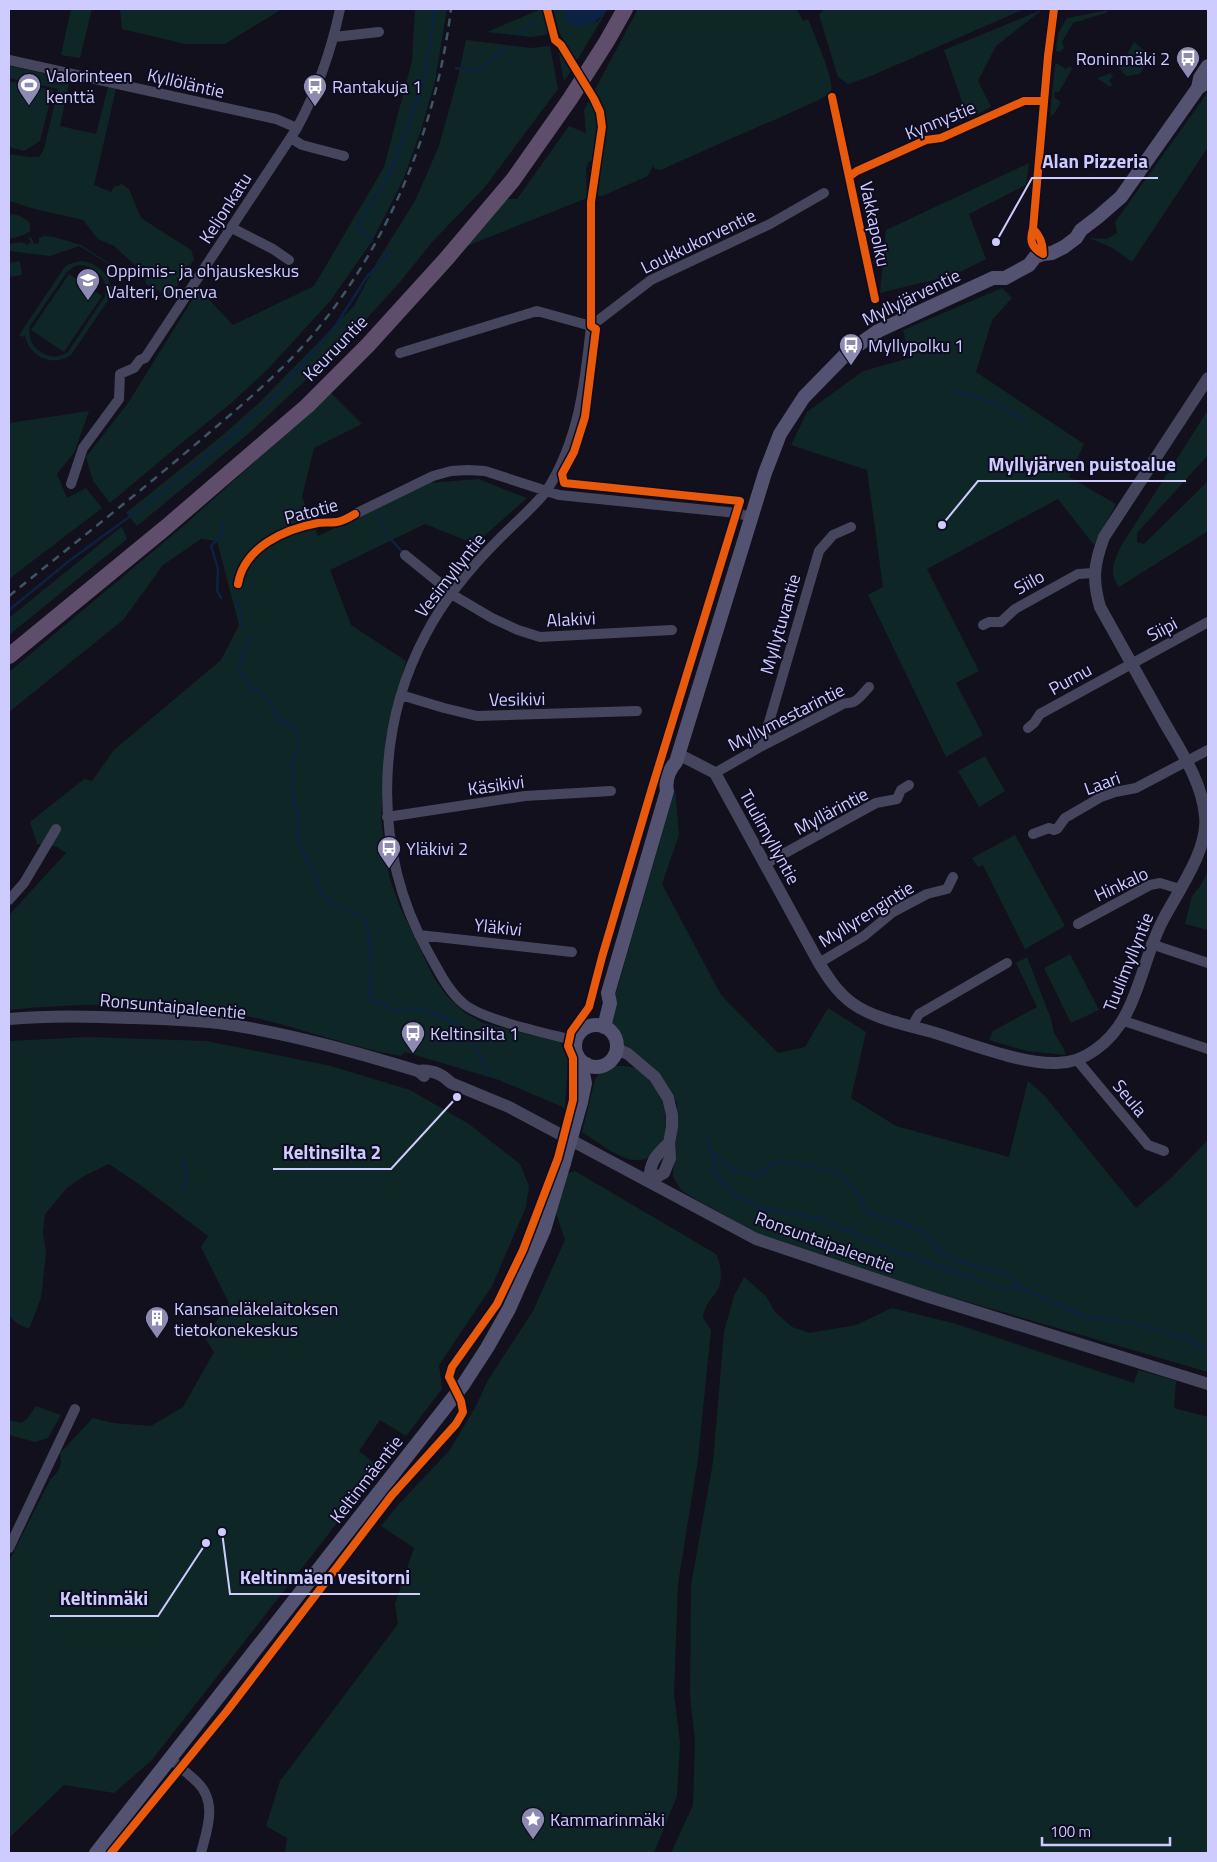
<svg xmlns="http://www.w3.org/2000/svg" width="1217" height="1862" font-family="'Titillium Web',sans-serif">
<rect width="100%" height="100%" fill="#12101c"/>
<path fill="#0f2626" fill-rule="evenodd" d="M71,9H92L80,58L61,55Z
M120,9H282L225,44H185L122,29Z
M415,9H447L435,81L421,130L403,180L372,241L331,300L267,370L230,404L178,446L110,503L93,481L86,457L128,403L199,289L233,325L314,286L384,167L412,61Z
M541,9L544,14L549,34L531,37L487,32Z
M553,9H568L567,10L597,22L606,12L576,62L558,30Z
M638,9H797L803,21L808,19C813,32 835,80 831,91C828,97 807,105 801,108C754,129 707,149 661,170L655,169L653,166L648,176L602,196H598L595,193L600,164L589,161L586,169L587,198L467,246L506,199H517L569,126L586,133L584,110Z
M824,9H1024L871,76L848,84L838,77L819,15Z
M1042,10L996,46L978,81L991,107L968,119L944,50Z
M1108,10L1106,13L1073,23L1062,42L1064,48L1060,52L1056,51L1058,34L1067,18Z
M466,40L531,48L550,46L558,89L485,187L433,241L400,282L339,349L248,434L137,526L126,513L218,439L261,401L354,306L378,260L415,201L439,146L458,77Z
M1134,42L1145,51V65L1140,74L1126,76L1119,68Z
M559,48L571,71L564,81L558,49Z
M1055,64H1058L1066,69L1069,66L1072,69L1059,92H1055L1054,97L1061,102L1054,114L1050,116Z
M9,66L70,79L60,126L96,134L108,87L116,89L94,185L111,192L114,187L122,184L129,189L141,218L191,250L194,259L170,297L146,284L145,274L114,246L98,239L83,220L35,209L9,201V154L29,157H39L44,149L58,89L9,78Z
M1111,73V75L1114,74L1109,81L1112,84L1110,87L1097,78Z
M9,81L53,90L40,141L24,151L9,147Z
M1208,92V147L1132,262L1113,248L1089,238L1107,239L1117,233L1115,222Z
M1029,163L1026,185L969,214L986,259L954,275L880,293L886,230Z
M9,214C17,214 24,217 30,223V231L24,235L9,239Z
M44,236L54,237L81,245L130,277L79,246L50,256L9,251V244L22,242L27,245L31,242L28,238L31,237L34,244L39,243V238Z
M20,261L22,275L9,277V263Z
M81,261C97,263 107,272 111,287L113,284L117,287L71,355C53,368 28,356 25,335L23,337L19,335L64,268L69,264ZM81,265C97,267 109,280 105,296L68,352C50,365 25,347 30,326L67,272L75,266Z
M69,274L102,296L64,352L31,330Z
M1002,288L1012,298L992,320L976,372L1084,444L1069,477L1116,504L1094,545L1058,499L927,569L979,671L956,683L983,735L946,757L868,595L883,587L867,470L791,445L807,412L863,371L910,358L903,330Z
M331,393L362,424L314,448L302,497L318,536L430,483L478,479L527,498L475,544L425,524L330,570L351,625L406,661L386,737L381,819L389,876L400,907L434,978L447,996L465,1013L483,1023L560,1042L568,1059L565,1108L499,1080L405,1052L401,1056C342,1046 285,1021 225,1012C154,1002 80,1003 9,1010V915L66,853L57,847L37,844L30,822L84,779L92,781L114,750L221,660L239,625L217,541L201,539L163,565L123,620L9,712V672L188,522Z
M1208,410V455L1137,533V542L1144,544L1208,481V531L1119,587C1108,572 1114,562 1121,546Z
M89,411L74,453L57,474L67,498L86,488L102,508L9,579V423Z
M121,527L124,531L127,539L9,635V618Z
M985,756L1005,791L979,807L958,771Z
M675,789L679,835L662,884L721,995L778,1053L805,1047L828,1008L866,1032L851,1098L896,1126L1009,1157L1028,1081L1044,1095L1136,1208L1170,1179L1208,1140V1372L927,1290L759,1234L692,1197L681,1190L673,1177L677,1103L662,1077L624,1046L612,1028L613,1003Z
M1015,835L1065,926L1025,949L983,865L978,867L972,858Z
M1208,871V930L1185,924L1192,896L1201,885Z
M1070,954L1099,1010L1071,1023L1044,968Z
M1027,957L1051,1019L1054,1033L1064,1049L1066,1055L1027,1051L989,1040L993,1031L1037,1007L1016,963Z
M87,1037L206,1041L331,1066L410,1090L469,1124L520,1164L529,1186L526,1207L492,1286L439,1365L442,1389L406,1436L380,1420L359,1451L380,1468L152,1760L114,1793L64,1785L9,1838V1561L50,1480C60,1470 62,1467 60,1453L93,1418L113,1423L151,1426L183,1407L214,1352L205,1338L229,1303L201,1247L208,1236L143,1187L109,1164L84,1176L67,1188L45,1214L43,1232L46,1253L41,1298L29,1329L18,1324L9,1316V1041Z
M616,1066C623,1066 632,1066 639,1069C669,1084 681,1160 637,1160C621,1161 595,1140 582,1132L595,1079L599,1073Z
M575,1171L716,1254C721,1262 723,1281 718,1289C710,1303 707,1299 703,1318L711,1330L698,1459L678,1584L674,1695L680,1742L677,1796L654,1853H285L287,1838L266,1826L280,1781L398,1624L395,1604L414,1548L381,1526L398,1505L449,1451L475,1408L488,1380L533,1311L565,1240L556,1213L568,1173Z
M744,1277L766,1296L775,1312L792,1327L810,1333L856,1325L892,1308L956,1324L1134,1383L1138,1370L1176,1381L1174,1408L1208,1417V1853H671L693,1805L695,1741L690,1696L691,1585L713,1462L724,1332L734,1296Z
M36,1406L61,1415L48,1438L35,1442L9,1435V1420L21,1423L27,1419Z"/>
<path fill="#0c2241" d="M568,9H608C599,23 575,36 564,17Z"/>
<g fill="none" stroke-linecap="round" stroke-linejoin="round">
<path stroke="#0c2241" stroke-width="2.5" d="M520,34L532,23
M456,68L477,72L505,48
M372,241L357,227L392,170L426,73L435,9
M950,391C977,396 1004,405 1026,422
M375,508L389,537L404,554
M221,598L217,590L218,569L211,546L223,534L222,522
M236,600L240,608L241,626
M9,610L69,561L159,495L237,432L281,390L336,325L368,275L390,254L387,252
M251,636L239,665L241,676L246,677L252,688L258,691L270,702L277,717L281,722L294,727L296,729L299,739L298,749L293,761L291,783L294,802L299,815L298,839L305,856L316,874L318,887L323,895L331,902L367,921L372,966L370,981L371,1000L374,1002L385,1005L388,1009L397,1011L408,1008L429,1011L457,1024L461,1027L479,1053L489,1074
M706,1138L711,1151L724,1164L735,1170L751,1173L756,1176L776,1162L810,1166L842,1175L859,1195L862,1207L871,1214L922,1230L941,1253L973,1266L1009,1274L1023,1289L1086,1317L1132,1323L1185,1338L1208,1350
M711,1152L716,1175L736,1196L764,1209L819,1218L894,1251L1001,1288L1021,1289
M184,1156L186,1189"/>
<path stroke="#45465d" stroke-width="10" d="M334,37L379,32
M9,60L276,119L297,128
M291,138L302,145L344,156
M941,138L1024,101H1044
M232,228L273,249L289,260
M1033,229C1041,236 1043,244 1043,254C1032,248 1029,241 1033,229L1048,56L1054,9
M591,326L651,280L770,224L824,193
M400,353L537,311L591,326
M71,484L83,448L119,399L120,374L134,368L140,360L145,358L297,128C318,89 331,52 340,9
M355,514L433,476L451,471L468,470L485,471L559,495L737,513L751,517
M405,555L458,598L492,618L518,630L540,637L672,630
M983,625L989,622H1001L1015,609L1078,574L1094,573
M401,695L444,708L477,716L637,711
M1028,728L1034,723L1040,714L1208,622
M762,746L819,551L833,535L851,527
M715,773L762,746L841,705C845,702 849,704 853,702C858,701 865,691 869,687
M387,817L525,796L611,791
M1033,834L1049,828L1054,830L1057,829L1065,818L1101,797L1115,792L1136,788L1208,750
M765,864L876,803L897,799L901,790L909,785
M9,900L24,883L56,829
M1078,924L1150,885L1160,883L1180,889
M419,935L572,952
M1151,944L1208,963
M819,963L864,936L893,912L927,894L947,889L953,877
M1124,1021L1208,1049
M912,1026L919,1014L1007,963
M576,1041C550,1034 483,1020 464,1004C447,990 438,969 427,950C374,853 374,731 426,634C444,599 473,565 501,537C514,524 537,504 547,490C579,440 585,383 591,326
M1077,1060L1148,1145L1164,1151
M9,1548L75,1409
M171,1759C179,1767 189,1774 197,1782C218,1802 207,1830 201,1853"/>
<path stroke="#45465d" stroke-width="12" d="M678,754L715,773L819,963C829,979 837,992 852,1003C872,1018 907,1025 932,1032C965,1042 1023,1065 1057,1063C1070,1063 1084,1058 1095,1050C1138,1021 1140,963 1163,920C1178,891 1209,849 1205,816C1202,781 1180,750 1163,720C1142,683 1121,645 1100,607C1092,579 1094,564 1104,537L1208,378
M9,1019C49,1015 90,1016 131,1018C162,1019 195,1020 226,1024C291,1034 355,1052 418,1071L424,1076
M617,1049L628,1054L655,1077L668,1098L672,1115V1127L669,1143L670,1158L664,1173L649,1181
M418,1071C432,1069 442,1074 451,1083L509,1107L756,1239L926,1296L1208,1384
M649,1181C650,1162 655,1156 669,1143"/>
<path stroke="#535270" stroke-width="14" d="M1198,88L1200,78L1208,66
M575 1046a21 21 0 1 1 42 0a21 21 0 1 1-42 0Z
M604,1027L610,1003L608,993L667,791C665,780 668,771 676,762L765,473L780,434L804,397L847,353L878,331L993,278H1005L1029,265L1035,257L1043,254L1052,253L1064,247L1076,238L1081,230L1098,217L1121,197L1198,88L1208,81
M581,1102L585,1083L583,1073L586,1064
M96,1853L463,1385L487,1348L509,1309L544,1230L564,1163"/>
<path stroke="#5e4e6b" stroke-width="16" d="M9,656L165,528L307,406L368,345L447,258L513,180L570,99L607,41L625,9"/>
<path stroke="#3d5665" stroke-width="2.5" stroke-dasharray="8 6" stroke-linecap="butt" d="M9,596C76,542 145,488 210,432C249,399 288,366 320,326C392,236 437,123 451,9"/>
<path stroke="#535270" stroke-width="14" d="M564,1163L581,1102"/>
<g stroke="#0e0c20" stroke-width="11">
<path id="cycleway" d="M832,97L875,299
M850,176L857,171L926,140L941,138L1024,101H1044
M1033,229C1041,236 1043,244 1043,254C1032,248 1029,241 1033,229L1048,56L1054,9
M238,584C244,547 285,529 318,523C324,522 331,523 337,522C343,521 350,517 355,514
M111,1853L227,1711L392,1495L456,1424L463,1412L461,1401L449,1377L452,1367L497,1304L523,1250L558,1158L573,1100V1058L568,1046L571,1032L589,1007L602,957L652,788L740,501L564,483L562,474L574,452L585,417L596,329L591,326V202L602,127L600,112L594,99L561,45L555,40L547,9"/>
</g>
<use href="#cycleway" stroke="#e8590c" stroke-width="8"/>
</g>
<defs>
<g id="bus-pin" transform="scale(1.25)"><path d="M0 17L-7.5 6A9.5 9.5 0 1 1 7.5 6Z" fill="#8c8ab0" stroke="#0e0c20"/><path d="M-5-6H5V4H4V6H2V4H-2V6H-4V4H-5ZM-3.5-4V0h7V-4ZM-3.5 1.2v1.5H-2V1.2ZM2 1.2v1.5H3.5V1.2Z" fill="#fff"/></g>
<g id="stadium-pin" transform="scale(1.25)"><path d="M0 17L-7.5 6A9.5 9.5 0 1 1 7.5 6Z" fill="#8c8ab0" stroke="#0e0c20"/><path d="M0-5a6.5 5 0 1 0 0 10a6.5 5 0 1 0 0-10ZM-3.5-1.8h7v3.6h-7Z" fill="#fff"/></g>
<g id="school-pin" transform="scale(1.25)"><path d="M0 17L-7.5 6A9.5 9.5 0 1 1 7.5 6Z" fill="#8c8ab0" stroke="#0e0c20"/><path d="M0-5L7-2L0 1L-7-2ZM-4 1L0 2.5L4 1V4Q0 6-4 4Z" fill="#fff"/></g>
<g id="building-pin" transform="scale(1.25)"><path d="M0 17L-7.5 6A9.5 9.5 0 1 1 7.5 6Z" fill="#8c8ab0" stroke="#0e0c20"/><path d="M-4-6H4V6H1V3H-1V6H-4ZM-2.5-4.3h1.7v1.8h-1.7ZM.8-4.3h1.7v1.8H.8ZM-2.5-1h1.7V.8h-1.7ZM.8-1h1.7V.8H.8Z" fill="#fff"/></g>
<g id="sight-pin" transform="scale(1.25)"><path d="M0 17L-7.5 6A9.5 9.5 0 1 1 7.5 6Z" fill="#8c8ab0" stroke="#0e0c20"/><path d="M0-6L1.8-2.2L6-1.7L2.9 1.2L3.7 5.4L0 3.3L-3.7 5.4L-2.9 1.2L-6-1.7L-1.8-2.2Z" fill="#fff"/></g>
</defs>
<g fill-rule="evenodd">
<use href="#bus-pin" x="1188" y="58"/>
<use href="#stadium-pin" x="29" y="85"/>
<use href="#bus-pin" x="315" y="86"/>
<use href="#school-pin" x="88" y="280"/>
<use href="#bus-pin" x="851" y="345"/>
<use href="#bus-pin" x="389" y="848"/>
<use href="#bus-pin" x="413" y="1033"/>
<use href="#building-pin" x="157" y="1318"/>
<use href="#sight-pin" x="533" y="1819"/>
</g>
<g text-anchor="middle" dominant-baseline="central" stroke-width="4" stroke-linejoin="round" paint-order="stroke">
<g font-size="18" fill="#cecbff" stroke="#0e0c20" text-anchor="start">
<text x="1170" y="58" text-anchor="end">Roninmäki 2</text>
<text x="46" y="75">Valorinteen<tspan x="46" dy="21">kenttä</tspan></text>
<text x="332" y="86">Rantakuja 1</text>
<text x="106" y="270">Oppimis- ja ohjauskeskus<tspan x="106" dy="21">Valteri, Onerva</tspan></text>
<text x="868" y="345">Myllypolku 1</text>
<text x="406" y="848">Yläkivi 2</text>
<text x="430" y="1033">Keltinsilta 1</text>
<text x="174" y="1308">Kansaneläkelaitoksen<tspan x="174" dy="21">tietokonekeskus</tspan></text>
<text x="550" y="1819">Kammarinmäki</text>
</g>
<g font-size="18" fill="#cecbff" stroke="#0e0c20">
<text transform="translate(186 83) rotate(13)">Kyllöläntie</text>
<text transform="translate(940 120) rotate(-22)">Kynnystie</text>
<text transform="translate(225 208) rotate(-57)">Keljonkatu</text>
<text transform="translate(875 224) rotate(78)">Vakkapolku</text>
<text transform="translate(698 241) rotate(-26)">Loukkukorventie</text>
<text transform="translate(911 297) rotate(-26)">Myllyjärventie</text>
<text transform="translate(335 348) rotate(-46)">Keuruuntie</text>
<text transform="translate(311 511) rotate(-15)">Patotie</text>
<text transform="translate(450 575) rotate(-52)">Vesimyllyntie</text>
<text transform="translate(1029 582) rotate(-29)">Siilo</text>
<text transform="translate(571 619) rotate(-3)">Alakivi</text>
<text transform="translate(780 624) rotate(-74)">Myllytuvantie</text>
<text transform="translate(1162 629) rotate(-28)">Siipi</text>
<text transform="translate(1070 679) rotate(-29)">Purnu</text>
<text transform="translate(517 699) rotate(-1)">Vesikivi</text>
<text transform="translate(786 717) rotate(-27)">Myllymestarintie</text>
<text transform="translate(1102 783) rotate(-20)">Laari</text>
<text transform="translate(496 785) rotate(-8)">Käsikivi</text>
<text transform="translate(831 811) rotate(-28)">Myllärintie</text>
<text transform="translate(770 837) rotate(61)">Tuulimyllyntie</text>
<text transform="translate(1121 884) rotate(-25)">Hinkalo</text>
<text transform="translate(866 914) rotate(-32)">Myllyrengintie</text>
<text transform="translate(498 927) rotate(6)">Yläkivi</text>
<text transform="translate(1128 962) rotate(-68)">Tuulimyllyntie</text>
<text transform="translate(173 1006) rotate(5)">Ronsuntaipaleentie</text>
<text transform="translate(1130 1098) rotate(50)">Seula</text>
<text transform="translate(825 1242) rotate(20)">Ronsuntaipaleentie</text>
<text transform="translate(366 1479) rotate(-52)">Keltinmäentie</text>
</g>
</g>
<path fill="none" stroke="#cecbff" stroke-width="2" d="M996 242L1032 178H1158M942 525L978 481H1186M457 1097L391 1169H273M222 1532L230 1594H420M206 1543L158 1616H50"/>
<g fill="#cecbff" stroke="#0e0c20" stroke-width="2">
<circle cx="996" cy="242" r="5"/>
<circle cx="942" cy="525" r="5"/>
<circle cx="457" cy="1097" r="5"/>
<circle cx="222" cy="1532" r="5"/>
<circle cx="206" cy="1543" r="5"/>
</g>
<g font-size="19" text-anchor="middle" font-weight="bold" fill="#cecbff" stroke="#0e0c20" stroke-width="4" stroke-linejoin="round" paint-order="stroke">
<text x="1095" y="168">Alan Pizzeria</text>
<text x="1082" y="471">Myllyjärven puistoalue</text>
<text x="332" y="1159">Keltinsilta 2</text>
<text x="325" y="1584">Keltinmäen vesitorni</text>
<text x="104" y="1605">Keltinmäki</text>
</g>
<rect width="1217" height="1862" fill="none" stroke="#cecbff" stroke-width="20"/>
<path d="M1042 1837v8h128v-8" fill="none" stroke="#cecbff" stroke-width="2.5"/>
<text x="1050" y="1837" font-size="15" fill="#cecbff" stroke="#0e0c20" stroke-width="4" paint-order="stroke">100 m</text>
</svg>
